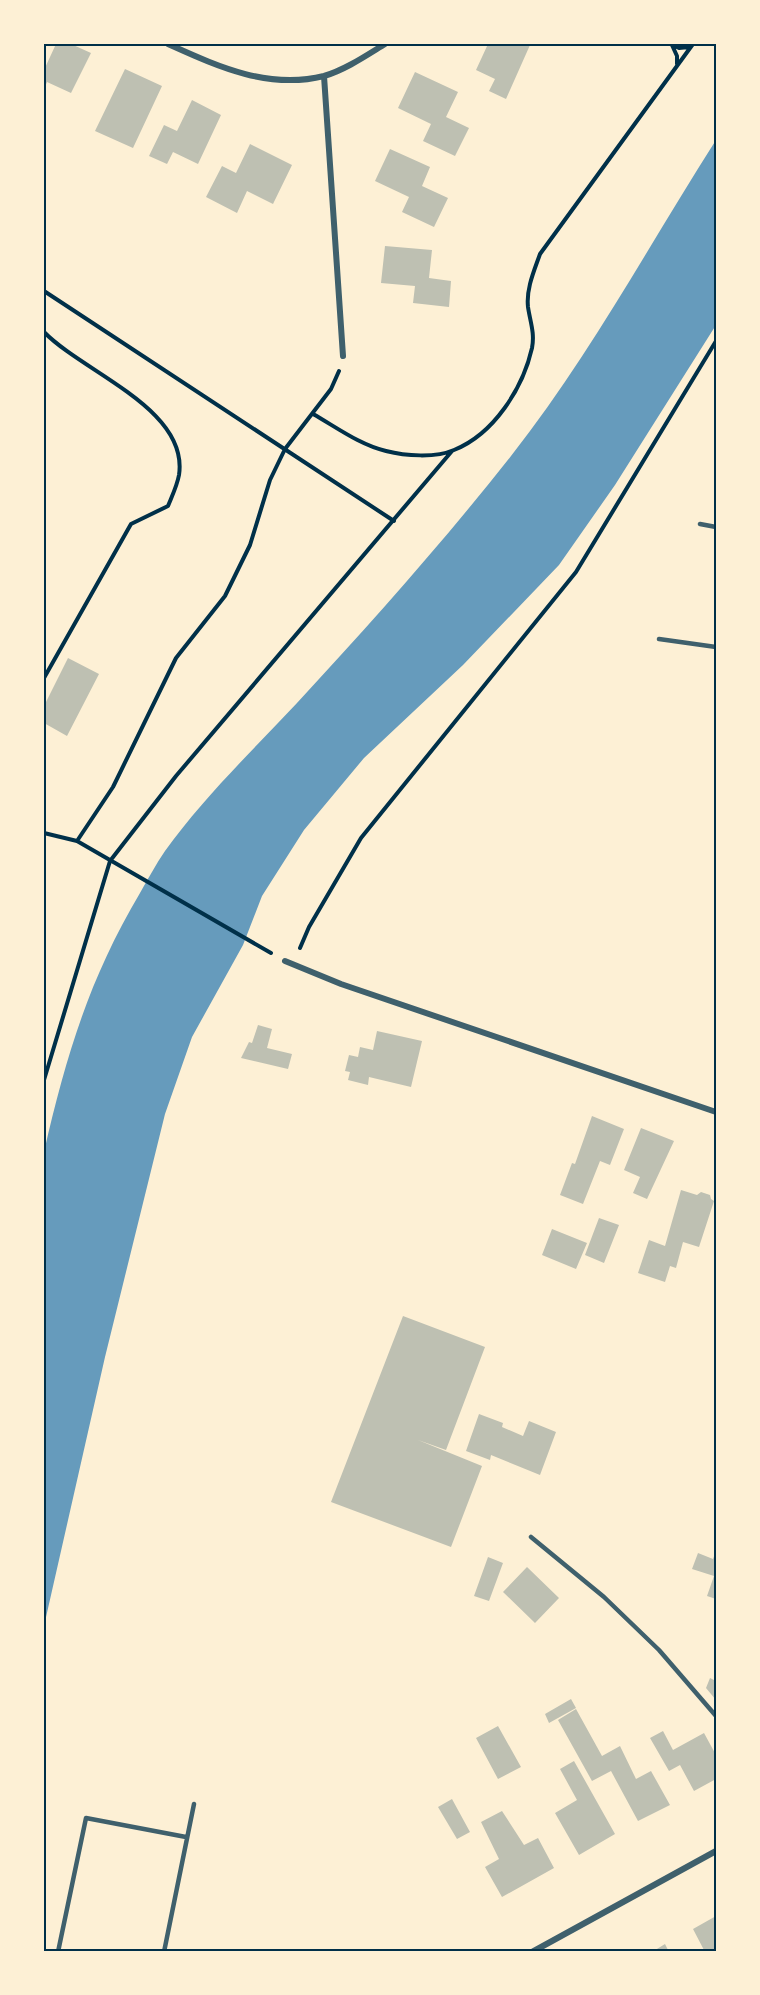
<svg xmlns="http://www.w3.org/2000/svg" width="760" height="1995" font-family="'Roboto Condensed',sans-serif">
<rect width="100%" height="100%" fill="#fdf0d5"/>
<path fill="#669bbc" d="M716,140V325L615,485L559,565L463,665L364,758L304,830L262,896L243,945L192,1037L165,1114L105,1357L44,1626V1152C66,1056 89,979 140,893C148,879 156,864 165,851C204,797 252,751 297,703C371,623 444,541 511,456C589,357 649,245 716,140Z"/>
<path fill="#bec0b2" d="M56,44H71L91,53L71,93L47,82L44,89V70Z
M488,44L530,45L506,99L489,91L495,79L476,70Z
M125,69L162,86L133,148L95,131Z
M415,72L458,92L446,117L469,128L455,156L423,141L431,124L398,108Z
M192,100L221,115L198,164L173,152L167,164L149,156L164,125L177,131Z
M250,144L292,165L273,204L247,191L237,213L206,197L222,166L236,173Z
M390,149L430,167L422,186L448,198L434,227L402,212L409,197L375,181Z
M385,246L432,250L429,278L451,281L449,307L413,303L415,286L381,283Z
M68,658L99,674L67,736L44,723V706Z
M258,1025L272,1029L267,1048L292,1054L288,1069L241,1058L249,1042L252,1043Z
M377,1031L422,1041L411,1087L369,1077L368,1085L348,1080L350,1072L345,1071L349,1055L358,1057L360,1047L373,1050Z
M592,1116L624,1129L610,1165L600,1161L583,1204L560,1195L572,1163L575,1164Z
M641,1128L674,1141L647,1199L633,1193L640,1177L624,1170Z
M681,1190L697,1195L701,1192L710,1195L711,1199L714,1201L699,1247L683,1242L676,1268L670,1266L665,1282L638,1273L649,1240L665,1246Z
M599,1218L619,1225L604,1263L585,1255Z
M552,1229L587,1243L576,1269L542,1255Z
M403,1316L485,1347L446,1450L418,1440L482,1466L451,1547L331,1502Z
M479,1414L503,1423L502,1427L523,1436L529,1421L556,1432L540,1475L491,1455L490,1460L466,1451Z
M716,1551V1599L707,1596L714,1576L692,1569L698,1553L713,1559Z
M488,1557L503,1563L489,1601L474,1596Z
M527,1567L559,1598L535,1623L503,1592Z
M710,1678L716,1681V1700L706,1688Z
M571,1699L576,1708L549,1723L545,1714Z
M576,1709L602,1756L620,1746L636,1779L651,1771L670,1805L638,1821L611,1771L592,1781L558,1720Z
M498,1726L521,1767L498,1779L476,1738Z
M663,1731L673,1750L704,1733L716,1755V1779L694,1791L680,1765L669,1771L650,1738Z
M574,1761L615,1834L579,1855L555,1813L577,1800L560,1769Z
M452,1799L470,1832L457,1839L438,1807Z
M502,1811L524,1845L538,1838L554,1868L502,1897L485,1867L499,1859L481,1822Z
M716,1916V1952H705L693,1929Z
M665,1944L669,1952H652Z"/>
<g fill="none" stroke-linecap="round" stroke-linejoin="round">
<path stroke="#003049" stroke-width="4" d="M670,44L679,48L689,47
M672,45L677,56V64
M44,291L394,521
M44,332C84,373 189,409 179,475C177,486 172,496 168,506L131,524L44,678
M313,414C336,427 360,445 386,451C405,456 436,458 454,450C494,434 523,388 532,348C535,333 530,321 528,307C526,289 534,271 540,254L693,44
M44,833L77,841L271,953
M77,841L113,787L176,658L225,596L250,545L270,480L285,449L331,389L339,371
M300,948L309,927L361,838L576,572L716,341
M44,1080L110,861L176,776L452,451"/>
<path stroke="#3f606c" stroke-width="4.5" d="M700,524L716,527
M659,639L716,647
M531,1537L604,1597L659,1650L716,1716
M58,1952L86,1818L186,1837
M164,1952L194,1804"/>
<path stroke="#3f606c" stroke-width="6" d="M168,44C217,66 268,90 324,76C345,70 367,55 385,44
M324,76L343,356
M285,961L341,984L716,1112
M532,1952L716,1851"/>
</g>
<rect width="760" height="1995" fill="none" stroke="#fdf0d5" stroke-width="90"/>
<rect x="45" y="45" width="670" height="1905" fill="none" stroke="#003049" stroke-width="2"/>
</svg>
